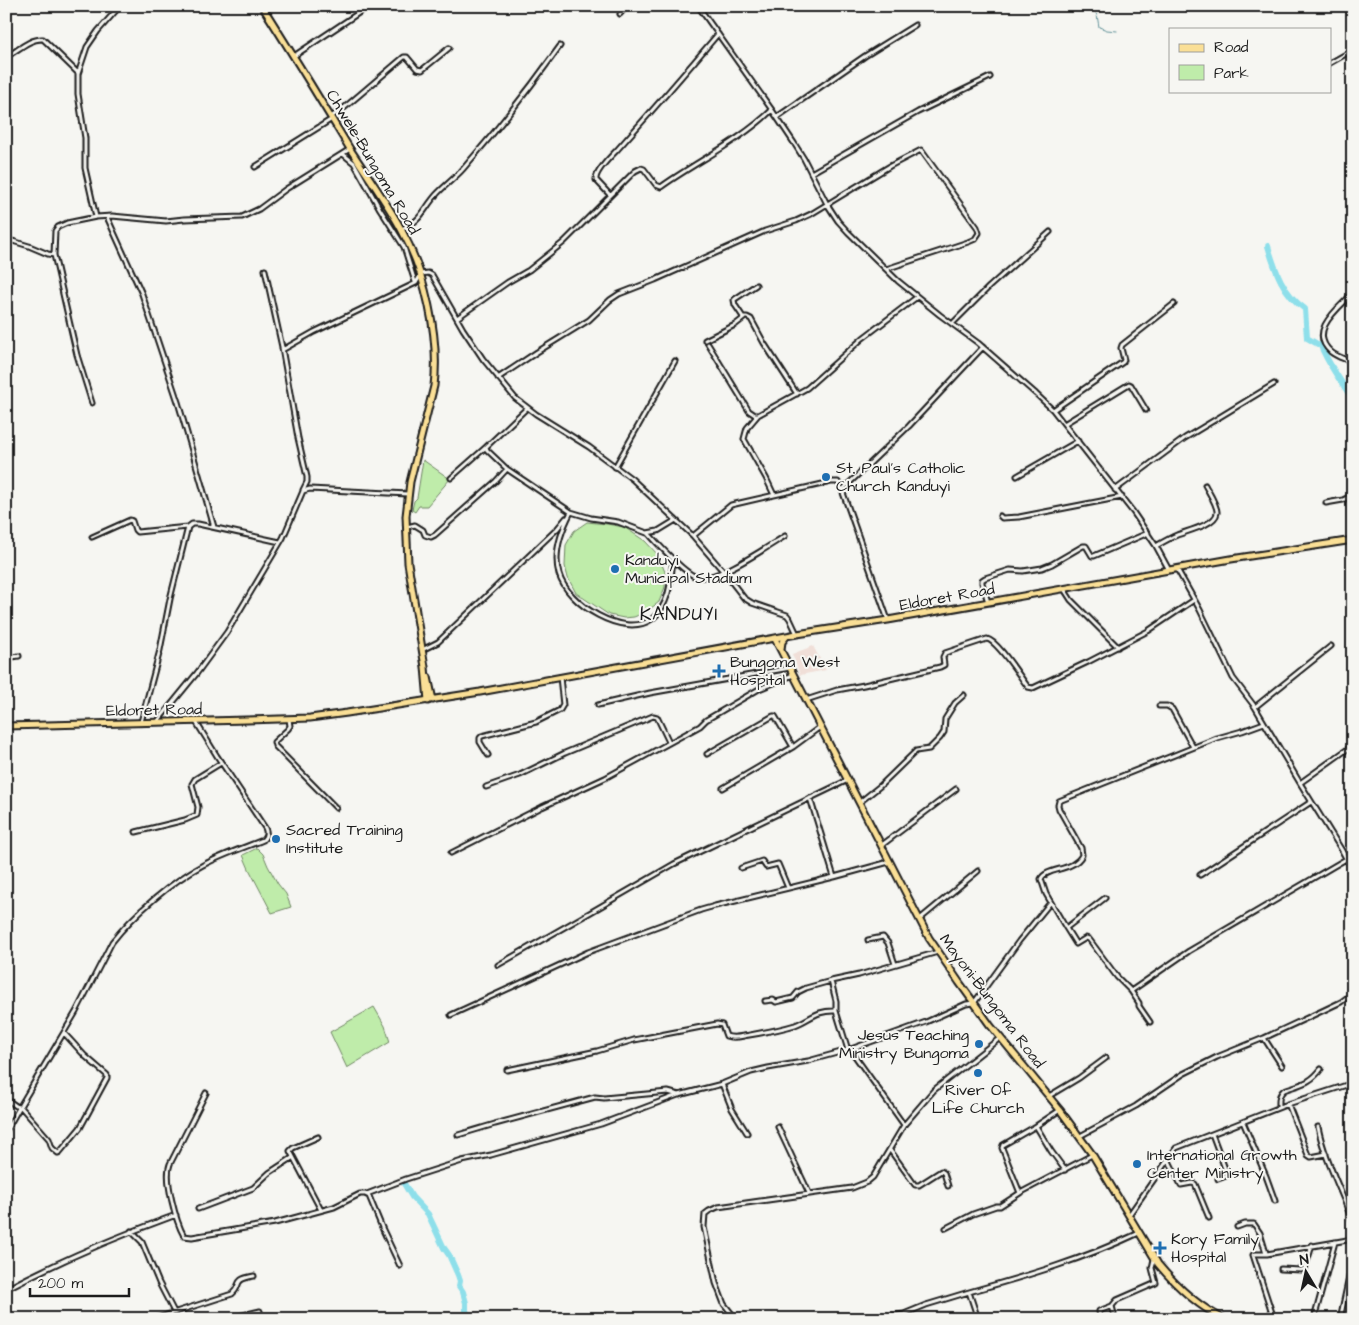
<svg xmlns="http://www.w3.org/2000/svg" width="1359" height="1325" font-family="'Architects Daughter',sans-serif">
<rect width="100%" height="100%" fill="#f6f6f2"/>
<filter id="ink" filterUnits="userSpaceOnUse"><feTurbulence type="fractalNoise" baseFrequency=".02" numOctaves="2"/><feDisplacementMap in="SourceGraphic" scale="10" xChannelSelector="R" yChannelSelector="G"/><feConvolveMatrix kernelMatrix="1 2 1 2 8 2 1 2 1" color-interpolation-filters="sRGB"/></filter>
<g filter="url(#ink)">
<path fill="#f0dfd8" d="M813,646L826,670L800,675L792,654Z"/>
<path fill="#bfecaa" stroke="#6e8463" d="M423,460L450,479L427,506H419L415,512L412,510L414,501L417,498Z
M587,522L607,524L624,527L645,541L658,555L665,572V587L659,602L646,612L634,617L624,618L609,615L576,593L568,578L565,566L566,545L574,531Z
M257,848L263,854L268,866L278,884L286,894L291,907L272,913L249,869L243,855Z
M374,1007L385,1026L390,1042L347,1068L330,1032Z"/>
<g fill="none" stroke-linecap="round" stroke-linejoin="round">
<path stroke="#609198" stroke-width="1" d="M1065,6L1069,7L1071,6
M1090,6L1097,15L1099,27L1107,30L1117,31"/>
<path stroke="#8edfea" stroke-width="6" d="M1268,246C1275,270 1283,294 1305,309L1307,338L1321,346C1329,365 1340,381 1353,399
M403,1182L412,1197L428,1214L444,1248L449,1255L458,1275L460,1281L459,1286L463,1292L466,1303V1311L471,1319"/>
<g stroke="#1c1c1c" stroke-width="7">
<path id="minor" d="M698,6L772,110L794,143L804,159L827,204L838,221L848,232L898,281L940,315L978,343L1036,394L1053,410L1133,512L1156,546L1169,570
M620,14L627,6
M294,56L369,6
M6,57C17,51 30,38 43,39L78,73
M1330,63L1353,50
M331,117L344,108L404,57H407L417,69L422,70L449,48
M777,117L865,56L915,25
M343,154L354,163L380,209L404,247L415,282
M255,167L332,119
M811,173L918,112L990,77
M610,195L596,180C595,172 611,156 617,150C651,112 685,73 718,34
M96,217L85,168V138L78,94V74L87,47L98,31L120,6
M107,217L142,294L178,402L214,527
M401,229C421,222 423,210 436,195C444,186 455,178 463,169C498,129 530,88 560,46
M6,239L29,246L48,254L54,255L55,231L58,227L67,223L96,217L112,216L166,221L184,219L242,217L259,209L286,189L350,149
M54,255L77,355L92,403
M265,270L282,347L284,349L314,332L416,283L421,274L428,273L432,275L463,329L483,359L515,398L536,414L589,447L632,479L693,536L723,571L744,598L752,603L787,615L790,619L797,634
M756,285L735,299L734,300L735,305L743,317H747L751,319L764,343L797,394
M1353,293C1339,308 1307,331 1331,352C1337,357 1346,359 1353,363
M457,318L508,282L529,270L564,242L635,171L641,168L644,169L656,185L661,187C697,161 739,142 772,110
M952,324L989,287L1050,232
M705,340L735,325L744,318
M708,344L749,411L755,415H758L807,388L863,338L917,297
M282,348L298,438L307,477V482L303,490
M498,378L537,352L589,320L610,300L619,294L655,280L765,231L796,221L811,214L890,166L921,150L977,227L979,233L975,239L968,242L886,269
M527,408L486,447L487,450L507,469L571,512L591,518L618,522L647,533L658,531L676,520
M1053,410L1123,362L1124,360L1121,348L1122,345L1174,304
M758,415L747,428L744,439L766,478L774,495
M1064,424L1129,384L1131,385L1146,410
M615,467L675,361
M1017,476L1078,441
M451,478L486,447
M842,490L909,426L983,347
M1115,490L1185,438L1274,384
M1326,503L1343,500L1353,495
M571,512C561,531 553,553 559,574C567,604 624,639 652,619C670,605 671,579 673,559
M1000,516L1002,518L1019,517L1122,497
M407,527L415,525L423,530L425,535L431,537L435,535L496,481L507,469
M648,533C659,545 680,569 694,576C713,585 767,547 785,536
M693,536L731,505L831,482H838L842,490L888,620
M92,537L130,520L132,521L135,530L137,532L188,527
M1156,546C1163,542 1170,538 1177,535C1187,531 1215,525 1217,513C1218,506 1208,491 1205,485
M1177,569L1200,610L1233,678L1255,707L1300,783L1341,849L1353,871
M1064,589L1071,600L1118,647
M988,602L982,583V580L985,578L1010,570L1023,571L1042,568L1052,564L1083,546H1086L1092,556H1094L1148,533
M422,650L438,642L557,529L566,518
M6,658L19,656
M806,700L837,690L864,685L940,667L944,665L943,657L945,653L987,639C998,641 1020,677 1028,687L1033,688L1088,662L1148,631L1194,600
M598,705L650,693L790,668
M1159,706H1167L1172,709L1193,747
M1255,707L1331,646
M289,719L290,726L288,729L274,742L275,746L336,808
M141,722L160,650L170,599L188,527L192,524H198L280,542
M157,722L197,673L227,632L283,538L303,491L310,489L408,494
M707,754L773,716H775L793,747
M488,755L480,742V738L482,736L536,722L560,710L563,705L560,677
M1300,783L1349,748L1353,747
M486,787L520,775L565,753L653,716L657,717L669,742
M723,788L793,747L820,727
M810,798L834,877
M860,802L880,786L916,751L929,749L940,738L944,732L945,719L955,703L964,695
M136,832L185,820L197,815L198,807L192,784L195,779L221,763
M882,845L956,789
M451,853L542,807L605,778L700,726L706,720L759,689L793,675
M741,868L762,861L766,867L778,864L788,888
M1200,875L1311,802
M1105,898L1066,928L1076,944L1086,938L1089,939L1117,977L1131,991L1139,1003V1006L1150,1022
M920,919L978,871
M1066,928L1046,894L1041,879C1047,867 1073,872 1082,855L1081,848L1059,809L1058,805L1059,801L1217,738L1242,731L1264,723
M868,940L883,937L888,943L895,964
M498,965L591,912L674,864L848,780
M1131,991L1189,951L1346,859
M765,1001L773,1000L776,1002L793,998L798,992L806,988L831,981
M451,1015L588,952L701,910L715,906L834,877L889,862
M1264,1038L1282,1066
M507,1070L597,1051L634,1040L717,1024L722,1025L726,1036C731,1038 739,1037 744,1036C761,1033 779,1030 795,1025C811,1019 816,1010 836,1011
M722,1084L732,1109L747,1133
M206,1093L170,1164C164,1179 176,1222 184,1236L192,1237L275,1223L334,1207L360,1194H365L369,1196L383,1230L400,1266
M1049,1096L1079,1078L1106,1058
M6,1099L19,1108
M1288,1104L1308,1155L1311,1157L1326,1154
M20,1106L49,1139L52,1148L58,1153L60,1152L80,1128L107,1078V1075L85,1056L64,1033
M1279,1107C1279,1101 1278,1095 1284,1090C1300,1084 1310,1084 1321,1069
M1243,1122L1266,1176L1275,1201
M904,1125L852,1052L848,1050L836,1011V1001L831,981L859,975L938,952
M1036,1126L1051,1151L1065,1170
M778,1127L809,1193
M1318,1127C1325,1161 1342,1191 1353,1223
M6,1131L19,1108L76,1012L112,942C134,914 171,882 203,865C222,855 243,848 263,840C267,836 267,832 265,828L217,756L196,722
M1212,1134L1227,1174L1226,1176L1218,1179
M458,1135L495,1124L595,1097L604,1098L668,1092L679,1095L722,1084L751,1072L768,1068L808,1061L848,1050L926,1022L966,1004L974,1003L1019,941L1050,903
M1080,1136L1136,1106L1183,1074L1217,1057L1264,1038L1322,1011L1341,1002L1353,993
M318,1137L293,1148L290,1151L321,1210
M890,1150L915,1185H919L941,1171L944,1173L948,1186
M1168,1159L1181,1185L1192,1183L1195,1184L1209,1218
M1020,1193L1092,1155
M367,1194L406,1179L462,1161L491,1155L601,1124L678,1095
M198,1209L253,1188L269,1173L292,1158
M1129,1215L1176,1148L1288,1104L1353,1083
M1237,1227L1245,1224H1254L1260,1233L1266,1253
M946,1228L973,1214L996,1206H1000L1020,1193L1002,1148L1003,1145L1036,1126L1060,1110
M131,1231L142,1242L159,1283L174,1312
M1281,1269L1301,1270L1305,1269L1312,1245
M6,1289C61,1260 118,1236 176,1215
M1114,1314L1112,1306L1117,1300L1156,1283L1152,1268L1154,1259
M154,1319L232,1294C243,1285 231,1280 254,1276
M226,1319L260,1311
M736,1319L724,1304L716,1283L704,1227L705,1214L709,1211L718,1207L852,1188L867,1182L873,1177L904,1125L934,1090L1000,1038
M871,1319L904,1314L926,1305L969,1292
M978,1319L969,1292C1027,1276 1084,1259 1139,1233
M1100,1319L1099,1311L1112,1306
M1274,1319L1253,1255L1255,1254H1267L1353,1239
M1314,1319L1335,1242
M1340,1319L1353,1259"/>
</g>
<g stroke="#1c1c1c" stroke-width="9">
<path id="primary" d="M262,6C292,53 321,101 350,149C367,175 386,201 401,229C425,272 440,337 434,386L410,482L406,516L408,563L425,667L428,701
M775,639L929,938L959,982L990,1025L1060,1110L1092,1154L1158,1264C1177,1287 1197,1306 1224,1319
M428,677L433,700"/>
</g>
<g stroke="#1c1c1c" stroke-width="9">
<path id="trunk" d="M781,649L782,642L786,637
M6,726L247,720L310,718L347,713L480,692L797,634L888,620L1231,559L1353,540"/>
</g>
<use href="#minor" stroke="#f6f6f2" stroke-width="3"/>
<use href="#primary" stroke="#fadf96" stroke-width="5"/>
<use href="#trunk" stroke="#fadf96" stroke-width="5"/>
</g>
</g>
<g fill="#1f6fb2" stroke="#f6f6f2" stroke-width="2">
<circle cx="826" cy="477" r="5"/>
<circle cx="615" cy="569" r="5"/>
<path d="M716.5 663.5h5v5h5v5h-5v5h-5v-5h-5v-5h5z"/>
<circle cx="276" cy="839" r="5"/>
<circle cx="979" cy="1044" r="5"/>
<circle cx="978" cy="1073" r="5"/>
<circle cx="1137" cy="1164" r="5"/>
<path d="M1157.5 1240.5h5v5h5v5h-5v5h-5v-5h-5v-5h5z"/>
</g>
<g text-anchor="middle" dominant-baseline="central" stroke-width="4" stroke-linejoin="round" paint-order="stroke">
<g font-size="16" fill="#1c1c1c" stroke="#f6f6f2">
<text transform="translate(373 162) rotate(59)">Chwele-Bungoma Road</text>
<text transform="translate(947 597) rotate(-10)">Eldoret Road</text>
<text transform="translate(154 710) rotate(-1)">Eldoret Road</text>
<text transform="translate(992 1001) rotate(53)">Mayoni-Bungoma Road</text>
</g>
<g font-size="16" fill="#1c1c1c" stroke="#f6f6f2" text-anchor="start">
<text x="836" y="468">St. Paul's Catholic<tspan x="836" dy="18">Church Kanduyi</tspan></text>
<text x="625" y="560">Kanduyi<tspan x="625" dy="18">Municipal Stadium</tspan></text>
<text x="730" y="662">Bungoma West<tspan x="730" dy="18">Hospital</tspan></text>
<text x="286" y="830">Sacred Training<tspan x="286" dy="18">Institute</tspan></text>
<text x="969" y="1035" text-anchor="end">Jesus Teaching<tspan x="969" dy="18">Ministry Bungoma</tspan></text>
<text x="978" y="1090" text-anchor="middle">River Of<tspan x="978" dy="18">Life Church</tspan></text>
<text x="1147" y="1155">International Growth<tspan x="1147" dy="18">Center Ministry</tspan></text>
<text x="1171" y="1239">Kory Family<tspan x="1171" dy="18">Hospital</tspan></text>
</g>
<g font-size="19" letter-spacing="1" fill="#1c1c1c" stroke="#f6f6f2">
<text x="679" y="614">KANDUYI</text>
</g>
</g>
<rect width="1359" height="1325" fill="none" stroke="#f6f6f2" stroke-width="25"/>
<rect x="12" y="12" width="1334" height="1300" fill="none" stroke="#1c1c1c" stroke-width="2" filter="url(#ink)"/>
<rect x="1169" y="28" width="162" height="65" fill="#f6f6f2" stroke="#9f9f9c"/>
<rect x="1179" y="44" width="25" height="8" fill="#fadf96" stroke="#9f9f9c"/>
<text x="1214" y="52" font-size="15" fill="#1c1c1c">Road</text>
<rect x="1179" y="65" width="25" height="15" fill="#bfecaa" stroke="#9f9f9c"/>
<text x="1214" y="78" font-size="15" fill="#1c1c1c">Park</text>
<g transform="translate(1306 1272) rotate(351)" stroke="#f6f6f2" stroke-width="4" paint-order="stroke">
<path d="M0-4L9 19L0 12L-9 19Z" fill="#1c1c1c"/>
<text y="-8" font-size="14" font-weight="bold" text-anchor="middle" fill="#1c1c1c">N</text>
</g>
<path d="M30 1288v8h99v-8" fill="none" stroke="#1c1c1c" stroke-width="2.5"/>
<text x="38" y="1288" font-size="15" fill="#1c1c1c" stroke="#f6f6f2" stroke-width="4" paint-order="stroke">200 m</text>
</svg>
